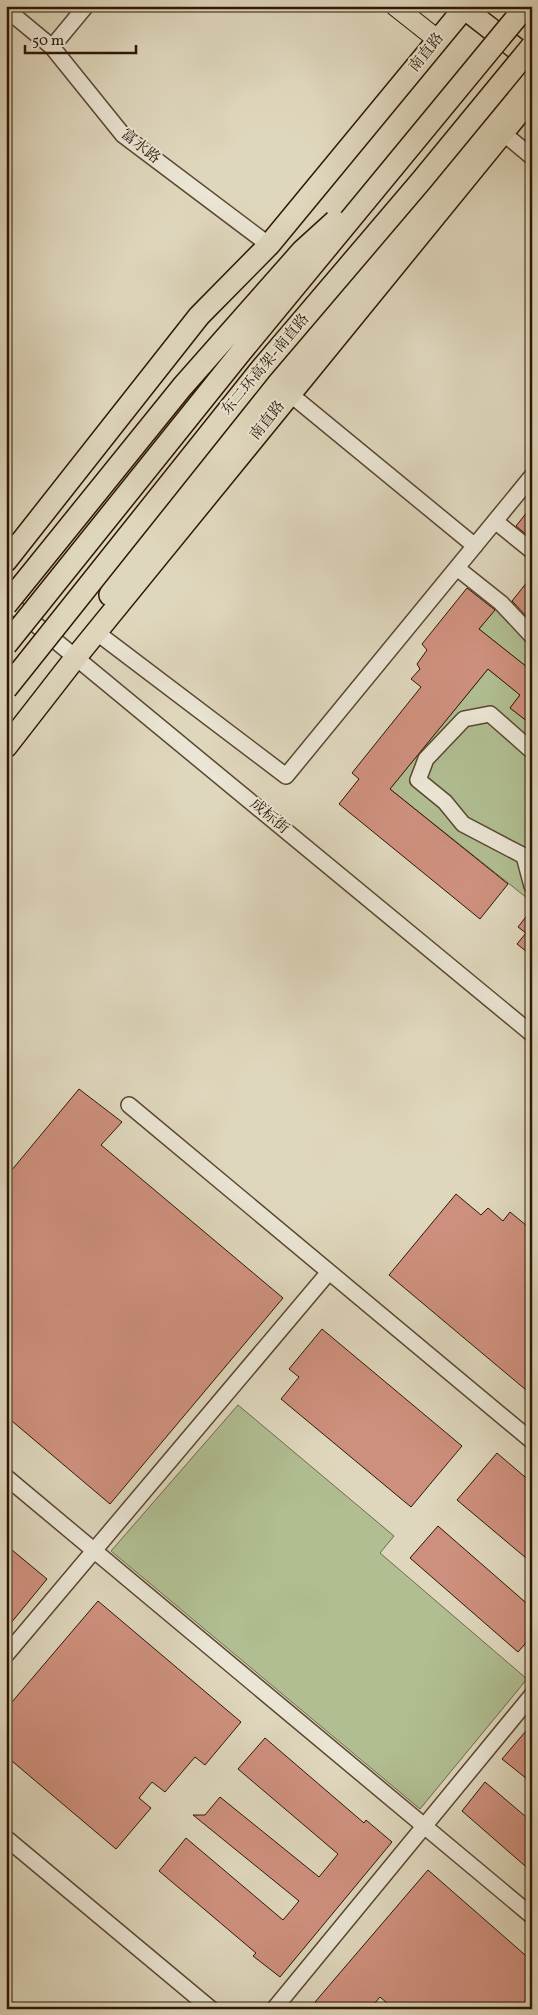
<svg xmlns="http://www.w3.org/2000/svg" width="538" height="2015" font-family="Vollkorn,'Noto Serif SC',serif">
<rect width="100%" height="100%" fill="#dfd7bd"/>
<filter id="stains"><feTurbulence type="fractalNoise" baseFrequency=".004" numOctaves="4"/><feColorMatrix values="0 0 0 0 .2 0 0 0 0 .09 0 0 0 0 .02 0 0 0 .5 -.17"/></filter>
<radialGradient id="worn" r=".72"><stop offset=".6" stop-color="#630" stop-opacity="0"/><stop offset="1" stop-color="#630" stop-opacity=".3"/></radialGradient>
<path fill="#b0be92" stroke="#6f6a4a" d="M509,604L532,622V671L479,629L496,608Z
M488,669L520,695L510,708L532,725V902L390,789Z
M238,1405L394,1536L380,1553L527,1679L420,1809L111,1551Z"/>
<path fill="#ce907e" stroke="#2e1702" d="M532,506V539L516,526Z
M532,576V622L512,601Z
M467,588L495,610L479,629L532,671V725L510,708L520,695L488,669L390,789L508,884L480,919L339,804L359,779L352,773L421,687L411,679L420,669L417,664L427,650L422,644Z
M532,909V956L517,944L526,933L518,927Z
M79,1089L122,1122L101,1145L283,1298L110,1504L6,1416V1177Z
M456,1194L481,1215L488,1208L503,1221L510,1212L532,1230V1395L389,1275Z
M322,1329L462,1446L411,1507L281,1399L299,1377L289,1369Z
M497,1453L532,1483V1563L457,1500Z
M438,1526L532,1608V1636L518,1652L410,1558Z
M6,1545L47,1579L6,1629Z
M98,1601L241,1722L205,1765L195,1757L165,1792L152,1782L139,1798L151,1808L116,1849L6,1756V1709Z
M532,1724V1783L502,1759Z
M265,1738L364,1823L366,1820L392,1842L280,1977L253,1956L256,1953L159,1871L186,1838L283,1920L299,1901L193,1815H205L220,1797L319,1877L338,1854L238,1769Z
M485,1782L532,1822V1872L462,1811Z
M428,1870L532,1961V1997L522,2009H394L380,1997L370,2009H323L315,2002Z"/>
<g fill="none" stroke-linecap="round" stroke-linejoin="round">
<g stroke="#5a4731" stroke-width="18">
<path id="minor" d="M6,9L52,47L123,135L269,245
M52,47L86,6
M503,133L532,157
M290,394L475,546
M495,521L532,551
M457,568L501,603L532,636
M6,600L532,1034
M96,632L286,776L532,476
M532,751L490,714L464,719L426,759L418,780L445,802L463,824L524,856L532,886
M129,1105L532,1441
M6,1477L532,1916
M6,1655L329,1272
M6,1838L211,2009
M274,2009L532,1695"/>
</g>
<g stroke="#2e1702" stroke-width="21">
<path id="major" d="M395,6L438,40"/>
</g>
<g stroke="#2e1702" stroke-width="24">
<path id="highway" d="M464,8L532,61
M6,561L199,316L269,245L466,6
M110,595L112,590C246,413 390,243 532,72
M6,747L76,657L532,97"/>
</g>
<use href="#minor" stroke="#eae5d4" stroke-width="15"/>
<use href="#major" stroke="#dfd7bd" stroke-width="19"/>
<use href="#highway" stroke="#dfd7bd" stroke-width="21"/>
<g stroke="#2e1702" stroke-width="24" stroke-linecap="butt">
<path id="highway-bridge" d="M6,605L182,387L302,251L335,221
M6,645L241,352L526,6
M6,689L261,369L421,181L532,46"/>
</g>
<use href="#highway-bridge" stroke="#dfd7bd" stroke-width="21"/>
</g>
<g text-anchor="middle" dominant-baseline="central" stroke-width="4" stroke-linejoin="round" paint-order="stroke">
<g font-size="15" fill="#2e1702" stroke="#eae5d4">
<text transform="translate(427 53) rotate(-51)">南直路</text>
<text transform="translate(140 147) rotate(39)">富水路</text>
<text transform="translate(266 365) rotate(-50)">东二环高架-南直路</text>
<text transform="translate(268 421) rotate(-51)">南直路</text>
<text transform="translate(269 817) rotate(40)">成标街</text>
</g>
</g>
<rect width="538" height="2015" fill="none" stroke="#dfd7bd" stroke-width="25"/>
<rect x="8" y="8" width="523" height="2000" fill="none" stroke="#2e1702" stroke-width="2.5"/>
<rect x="12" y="12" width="513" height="1990" fill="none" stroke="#2e1702"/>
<path d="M25 45v8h111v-8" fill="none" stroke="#2e1702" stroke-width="2.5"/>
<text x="32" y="45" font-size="15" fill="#2e1702" stroke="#eae5d4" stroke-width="4" paint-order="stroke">50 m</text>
<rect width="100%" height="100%" filter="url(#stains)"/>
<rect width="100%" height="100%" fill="url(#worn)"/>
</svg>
